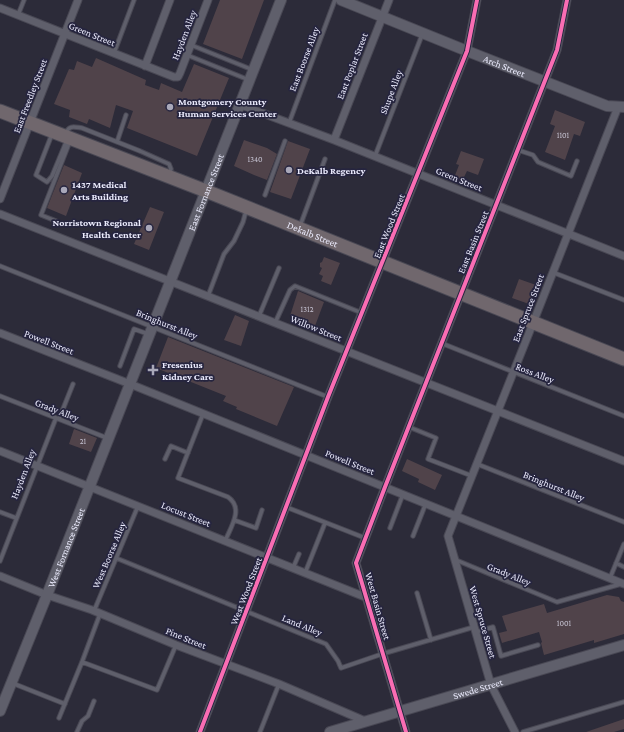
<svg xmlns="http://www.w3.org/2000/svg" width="624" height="732" font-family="'Crimson Pro',serif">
<rect width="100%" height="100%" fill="#2c2b39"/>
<path fill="#50434a" d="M220,0H264L242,59L203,44Z
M96,58L146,80L145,85L159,90L161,83L182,92L194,64L229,78L197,156L127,128L133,111L116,105L110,128L89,119L87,124L69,117L70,110L54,104L69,69L74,70L77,61L92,67Z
M555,110L585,122L580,136L574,134L565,160L545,152L555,126L550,124Z
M244,140L267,148L277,154L267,180L254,175L234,166Z
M288,141L310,149L291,199L270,192Z
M461,151L484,159L478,175L467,171L462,181L454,178L459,165L456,164Z
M64,165L82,173L66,216L47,208Z
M150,207L164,212L149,250L134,244Z
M324,257L340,263L331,285L321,281L323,276L319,274L322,268L320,267V263L322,262Z
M519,279L536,285L529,304L512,298Z
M298,291L324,302L315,326L290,316Z
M235,315L249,321L241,346L224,340Z
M168,337L294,387L277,426L236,409L237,407L223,401L226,396L156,368Z
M74,429L97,438L91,452L69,444Z
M407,459L442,475L435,490L418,482L419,479L402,471Z
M607,595L619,597L621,601L624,602V634L594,643V640L544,655L541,643L542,642L539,632L502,643L499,633L507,631L502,616L544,604L547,613Z
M624,719V729L614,732H586Z"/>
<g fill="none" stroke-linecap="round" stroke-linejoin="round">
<g stroke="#494854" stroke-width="5.5">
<path id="lane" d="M18,15L24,0
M191,45L253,70
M114,53L134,0
M187,55L249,80
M289,123L335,0
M66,133C69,125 74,127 82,128L140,151L169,164L171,169L169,175
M52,134L36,175L47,182L52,176L67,140
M117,142L126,115
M518,150L533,155L538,162L571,176L577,161
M375,156L422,35
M265,195L285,141
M56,221L41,215L70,141
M300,226L325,159
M0,266L328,397
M552,272L624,300
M208,296L224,254L234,241L243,222L246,211
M259,316L279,268
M275,323L290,290L295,286L362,313
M441,343L624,416
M120,366L134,329L148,334
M0,396L107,438
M203,414L178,478L228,497C244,508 231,527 225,541
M59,419L73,384
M409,427L436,438L428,459L472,476
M165,459L171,446L188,453
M477,464L624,522
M286,507L365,538
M0,512L16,518
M234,520L256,528L262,510
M390,528L403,494
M413,536L426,503
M116,558L326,644L338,661L341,668L382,654L474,627
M456,560L557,602L621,584
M0,561L56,418
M616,563L624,567
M293,568L299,554
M305,573L325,523
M610,578L624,544
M417,593L431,640
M94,611L138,506
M476,632L493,627L501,656L538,645
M82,662L157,690L176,645
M12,683L65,704
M59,718L82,662L100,614
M77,732L82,721L88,716L94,701
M260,732L279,684
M523,732L624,702"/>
</g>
<g stroke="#494854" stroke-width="9">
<path id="street" d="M0,8L174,77H178L180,73L208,0
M145,66L170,0
M241,105L334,140L624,256
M334,140L389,0
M0,199L78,0
M0,214L624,461
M0,333L130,384L624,584
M0,451L365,597
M0,576L47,595L92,610L176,645L279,684L365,721
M200,732L328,397L467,51L477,0
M406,732L356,563L385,487L557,50L567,0
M515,732L491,685L448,536L533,323L618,107"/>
</g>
<g stroke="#494854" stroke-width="12">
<g id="secondary">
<path id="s1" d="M341,0L467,51L607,106L624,107"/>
<path id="s2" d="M0,711L47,595L281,0"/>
<path id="s3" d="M330,732L624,645"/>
</g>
</g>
<g stroke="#494854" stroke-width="15">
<g id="highway">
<path id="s4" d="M0,111L206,191L624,359"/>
</g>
</g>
<use href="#lane" stroke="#5f5f6b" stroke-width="3.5"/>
<use href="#street" stroke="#5f5f6b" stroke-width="7"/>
<use href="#secondary" stroke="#5f5f6b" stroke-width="10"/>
<use href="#highway" stroke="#70676d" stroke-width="13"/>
<g stroke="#26253f" stroke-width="6">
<path id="cycleway" d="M200,732L328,397L467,51L477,0
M406,732L356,563L385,487L557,50L567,0"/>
</g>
<use href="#cycleway" stroke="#f96db3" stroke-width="4"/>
</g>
<g fill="#a9a8b9" stroke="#26253f" stroke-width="1.5">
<circle cx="170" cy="107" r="4"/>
<circle cx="289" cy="170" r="4"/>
<circle cx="64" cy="190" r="4"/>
<circle cx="149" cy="228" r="4"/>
<path d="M151 364h4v4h4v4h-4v4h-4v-4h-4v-4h4z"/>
</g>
<g text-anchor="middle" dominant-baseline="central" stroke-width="3.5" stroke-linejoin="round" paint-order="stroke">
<g font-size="8" fill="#c5c2d1">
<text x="563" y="135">1101</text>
<text x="255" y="159">1340</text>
<text x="307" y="309">1312</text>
<text x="83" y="441">21</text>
<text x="564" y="623">1001</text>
</g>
<g font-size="10" fill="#ececfe" stroke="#26253f">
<text transform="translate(92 34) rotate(22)">Green Street</text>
<text transform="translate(184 35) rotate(-69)">Hayden Alley</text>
<text transform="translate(304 59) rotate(-69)">East Boorse Alley</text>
<text transform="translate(352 66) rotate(-69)">East Poplar Street</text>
<text stroke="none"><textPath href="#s1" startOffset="176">Arch Street</textPath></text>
<text transform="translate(391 92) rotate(-69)">Shupe Alley</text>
<text transform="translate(30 96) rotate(-69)">East Freedley Street</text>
<text transform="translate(459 179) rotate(22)">Green Street</text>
<text stroke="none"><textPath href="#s2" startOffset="558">East Fornance Street</textPath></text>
<text transform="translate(389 226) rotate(-68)">East Wood Street</text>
<text stroke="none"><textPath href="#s4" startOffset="336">Dekalb Street</textPath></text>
<text transform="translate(473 242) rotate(-68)">East Basin Street</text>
<text transform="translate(528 308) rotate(-69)">East Spruce Street</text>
<text transform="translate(167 324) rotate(22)">Bringhurst Alley</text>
<text transform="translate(316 328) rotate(22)">Willow Street</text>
<text transform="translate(49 342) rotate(21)">Powell Street</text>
<text transform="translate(535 373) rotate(21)">Ross Alley</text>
<text transform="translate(57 410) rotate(21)">Grady Alley</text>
<text transform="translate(350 462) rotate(22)">Powell Street</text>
<text transform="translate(23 474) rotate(-69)">Hayden Alley</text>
<text transform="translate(554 486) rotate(22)">Bringhurst Alley</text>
<text transform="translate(186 514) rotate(22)">Locust Street</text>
<text stroke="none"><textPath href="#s2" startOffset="176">West Fornance Street</textPath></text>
<text transform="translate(109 555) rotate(-67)">West Boorse Alley</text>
<text transform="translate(509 574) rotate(22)">Grady Alley</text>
<text transform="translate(246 591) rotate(-69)">West Wood Street</text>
<text transform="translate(378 606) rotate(74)">West Basin Street</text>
<text transform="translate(483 622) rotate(74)">West Spruce Street</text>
<text transform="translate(302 625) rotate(22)">Land Alley</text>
<text transform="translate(186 638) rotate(22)">Pine Street</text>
<text stroke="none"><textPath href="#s3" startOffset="154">Swede Street</textPath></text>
</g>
<g font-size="10" font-weight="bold" fill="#ececfe" stroke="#26253f" text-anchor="start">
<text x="178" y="101">Montgomery County<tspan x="178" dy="12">Human Services Center</tspan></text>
<text x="297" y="170">DeKalb Regency</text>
<text x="72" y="184">1437 Medical<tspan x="72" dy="12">Arts Building</tspan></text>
<text x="141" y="222" text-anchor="end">Norristown Regional<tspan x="141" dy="12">Health Center</tspan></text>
<text x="162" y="364">Fresenius<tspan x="162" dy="12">Kidney Care</tspan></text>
</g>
</g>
</svg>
